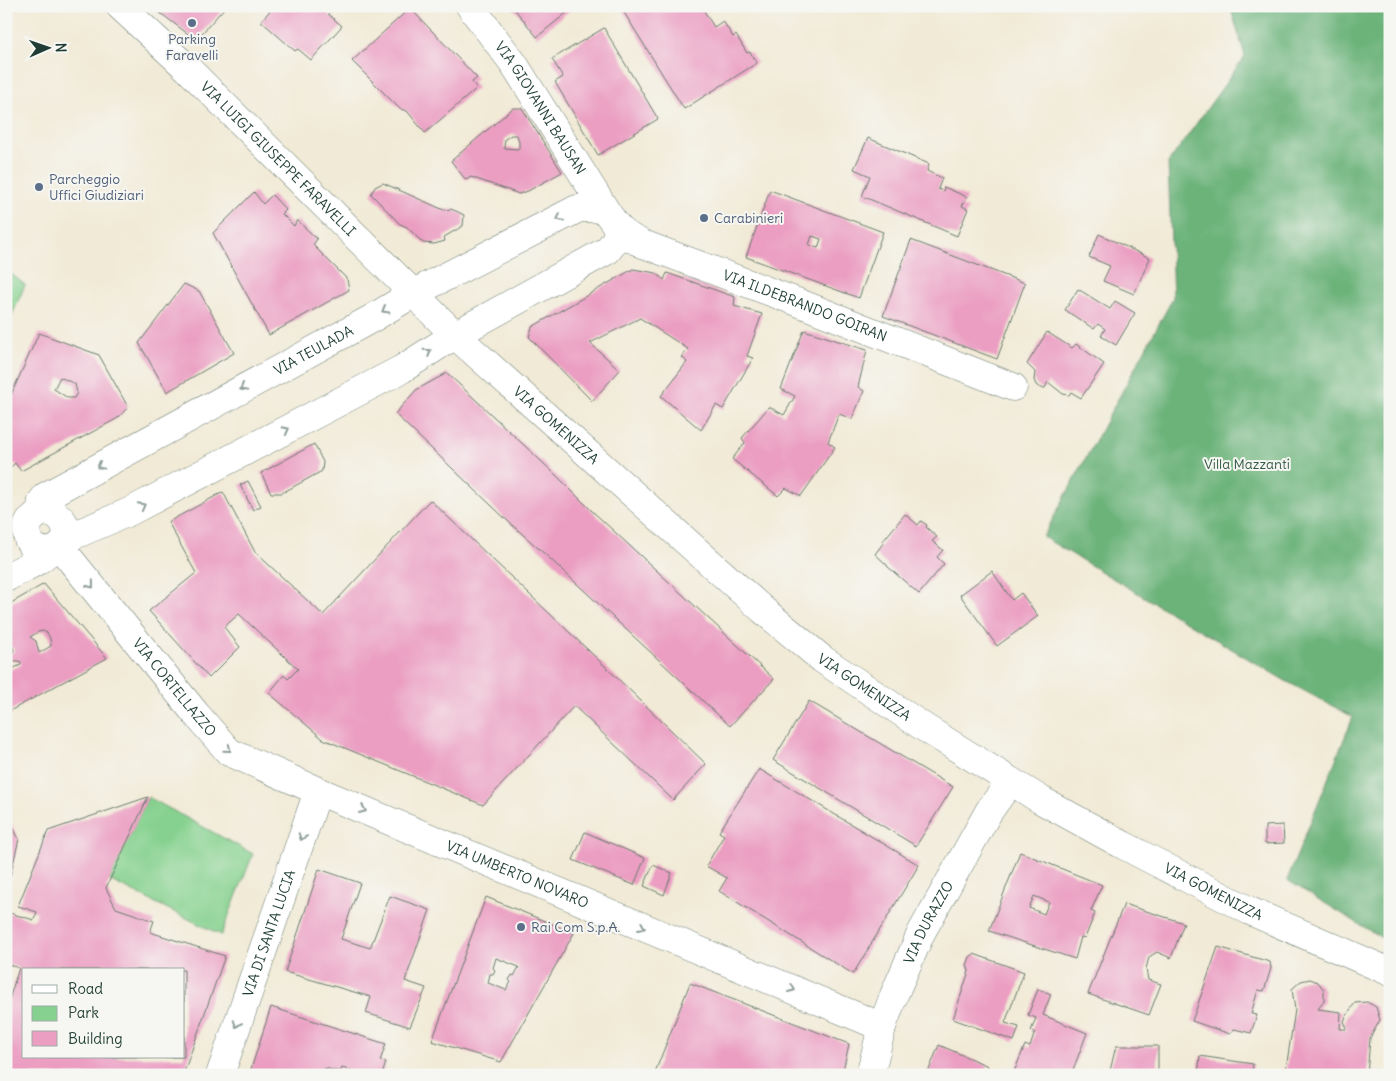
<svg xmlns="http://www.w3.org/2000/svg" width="1396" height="1081" font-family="Delius,sans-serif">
<rect width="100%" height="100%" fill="#f6f6f2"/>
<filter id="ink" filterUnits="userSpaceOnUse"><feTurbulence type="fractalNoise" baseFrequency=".02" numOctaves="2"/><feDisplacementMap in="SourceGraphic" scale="10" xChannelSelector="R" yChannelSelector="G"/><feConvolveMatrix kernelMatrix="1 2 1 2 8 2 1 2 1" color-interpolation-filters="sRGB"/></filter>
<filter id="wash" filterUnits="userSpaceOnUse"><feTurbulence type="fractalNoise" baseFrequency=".0096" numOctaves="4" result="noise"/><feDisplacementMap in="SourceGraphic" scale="20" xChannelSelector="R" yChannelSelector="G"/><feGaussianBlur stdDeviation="1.12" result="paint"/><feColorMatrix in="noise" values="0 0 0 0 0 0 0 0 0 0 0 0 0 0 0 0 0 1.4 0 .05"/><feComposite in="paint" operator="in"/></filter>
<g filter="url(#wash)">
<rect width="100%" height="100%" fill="#f1ead6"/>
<path fill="#86d18f" stroke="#528762" d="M6,270L25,285L6,329Z
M148,797L253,854L221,935L109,880Z"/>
<path fill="#6cb37a" stroke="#467857" d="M1230,6H1390V943L1287,880L1353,717L1284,680L1043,537L1173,298L1168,163L1245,56Z"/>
<g id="blocks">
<path fill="#eb9ec2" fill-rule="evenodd" d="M151,6H226L196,40Z
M274,6H326L331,11L328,14L342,26L311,60L298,49L295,51L261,21Z
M512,6H575L537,37Z
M620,6H701L714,27L723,21L733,37L736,35L747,53L750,52L757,63L684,109Z
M410,8L477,78L472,82L477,88L425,133L407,111L400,109L352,61Z
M604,28L658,119L598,155L555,82L563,77L552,59Z
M513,108H522L562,172L528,191L519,194L471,177L466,180L451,161ZM511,135H517L519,142V149L504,148L505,139Z
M868,138L929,164L927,171L942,178L938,189L943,191L944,187L967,197L962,206L968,209L957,236L862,196L870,176L854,169Z
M383,183L444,210L451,209L458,212L464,215L463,226L444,237L445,241L434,244L423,243L407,227L400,224L371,194L375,187Z
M770,190L883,232L859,298L746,257ZM812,236L821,239L818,248L809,245Z
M254,192L263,204L272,195L286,210L282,214L294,226L297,220L317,239L313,245L347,279L349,290L269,335L213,233Z
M1099,234L1150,258L1134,294L1103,281L1110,266L1089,257Z
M911,240L1025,283L997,359L883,316Z
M633,269L656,273L664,280L667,273L735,297L734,306L762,314L747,356L753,358L723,409L716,405L701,430L661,396L687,362L682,357L688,349L640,318L590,343L620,370L592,401L529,337L532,327Z
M184,284L199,291L234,353L167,392L139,343Z
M1078,289L1110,309L1115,301L1135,313L1116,345L1101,336L1105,329L1098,324L1094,329L1065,310Z
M804,330L867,350L858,387L864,391L852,419L839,414L828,442L835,447L801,496L786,488L778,496L732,459L745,443L742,438L769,407L784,415L795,396L781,389Z
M1047,332L1072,348L1076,344L1104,364L1081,398L1071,392L1069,395L1063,394L1048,382L1045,388H1040L1036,385L1034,380L1035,372L1027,364Z
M39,333L99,355L128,407L118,418L21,471L15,463L11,467L6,461V406ZM60,377L75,384L77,393L74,398H68L54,389Z
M447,373L556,475L591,510L774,679L730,726L547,556L511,524L395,414L416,390Z
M314,444L323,462L322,471L282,493H271L261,473Z
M248,481L261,506L253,510L240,485Z
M223,492L255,552L323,615L430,500L608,669L706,764L673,800L574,706L483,805L323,739L269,693L284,675L288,679L298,669L239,614L224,627L240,647L209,678L149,611L196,573L168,522Z
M905,514L918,525L921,521L927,525L926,527L937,537L932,541L943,550L937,557L944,564L919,594L887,566V565L875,554L884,542L883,541Z
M992,571L1012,600L1021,593L1038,616L997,646L960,595Z
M44,584L107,658L6,713V664L9,670L21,665V662L18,661H13L11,658L10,655L14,651L13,647L6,650V606ZM43,631L47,633L50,638L51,646L39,653L36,641L30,637L38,632Z
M809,701L953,787L916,846L773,760Z
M759,769L919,865L853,974L719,891L727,878L706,866L724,835L719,832Z
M148,797L106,888L116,908L154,921L150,932L225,956L183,1075H20L7,1071L9,1065L6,1064V1009L19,968L6,964V912L34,920L37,912L18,906L48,831ZM24,970H184V1057H24Z
M6,814L19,839L7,889H6Z
M1283,825L1284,843L1265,844V826Z
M585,832L645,858L634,885L573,860Z
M1020,852L1102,885L1091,911L1095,913L1085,938L1081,937L1075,959L989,931ZM1034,896L1049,902L1044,914L1029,908Z
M653,865L672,873L664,895L644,886Z
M319,869L360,883L341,939L370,948L390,896L430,910L405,981L426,988L410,1027L366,1013L371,997L285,972Z
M486,897L574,933L501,1062L432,1041ZM496,958L519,967L514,976L512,975L509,980L511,982L506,990L488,983L490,974H493L495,970L493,968Z
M1124,904L1184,923L1171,958L1157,952L1149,957L1146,969L1148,980L1161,984L1149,1015L1088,994Z
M1218,947L1270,962L1271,968L1264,991L1258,990L1251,1014L1257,1015L1251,1033L1234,1029L1230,1034L1192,1021Z
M974,954L1024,972L1005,1023L1019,1027L1014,1041L953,1019L969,971L967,965L970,957Z
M1310,979L1318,982L1324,990V1001L1318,1009L1341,1012L1340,1029H1347L1344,1021L1350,1010L1355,1003L1367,1002L1376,1007L1380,1020L1370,1038L1367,1075H1285L1295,1010L1292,989L1301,981Z
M690,983L849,1044L842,1075H654Z
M1038,989L1051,994L1043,1015L1087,1033L1071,1075H1019L1014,1072L1025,1045L1030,1047L1035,1032L1031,1031L1036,1018L1028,1015Z
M271,1007L386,1044L380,1061L386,1062L382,1075H369L342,1068L340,1072L325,1068L323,1075H249Z
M939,1045L988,1066L985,1075H927Z
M1116,1046H1158V1075H1109Z
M1200,1056L1253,1064L1252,1075H1198Z"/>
</g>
</g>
<g filter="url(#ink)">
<use href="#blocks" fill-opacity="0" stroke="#687a6d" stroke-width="1"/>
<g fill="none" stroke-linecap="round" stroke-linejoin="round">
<g stroke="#687a6d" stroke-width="29">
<g id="minor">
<path id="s1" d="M120,6L188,69L455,335L763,610L822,659L925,728L1041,800L1123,845L1250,911L1390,972"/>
<path id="s2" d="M470,6L514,64L606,211C618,229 623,235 643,244L792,300L1013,387"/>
<path id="s3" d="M40,512L42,501L46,496L371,319L414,293L577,209C588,207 596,208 606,211"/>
<path d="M65,539L129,512L402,369L455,335L608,250L616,239L618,229"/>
<path id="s4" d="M60,547L196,714L229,752L318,791L882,1027"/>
<path d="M6,578C16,572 27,567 37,561C41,559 45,555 49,552C52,550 56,550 59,547C81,530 50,495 30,521C26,526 26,533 28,539C32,548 40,551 49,552"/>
<path id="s5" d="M220,1075L318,791"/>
<path id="s6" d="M870,1075L882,1027L894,995L921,933L989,811L1010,782"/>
</g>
</g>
<use href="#minor" stroke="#fff" stroke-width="28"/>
</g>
<defs><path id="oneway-chevron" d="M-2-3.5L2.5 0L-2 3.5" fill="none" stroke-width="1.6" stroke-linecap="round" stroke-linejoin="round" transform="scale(1.25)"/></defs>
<g stroke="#8f9e9a">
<use href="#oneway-chevron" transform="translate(560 218) rotate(153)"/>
<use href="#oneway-chevron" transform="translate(385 310) rotate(150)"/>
<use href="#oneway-chevron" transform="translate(428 352) rotate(-33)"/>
<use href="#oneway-chevron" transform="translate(243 388) rotate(151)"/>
<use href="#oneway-chevron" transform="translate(286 430) rotate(-28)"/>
<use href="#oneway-chevron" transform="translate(100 466) rotate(151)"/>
<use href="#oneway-chevron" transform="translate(142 506) rotate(-28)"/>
<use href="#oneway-chevron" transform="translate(91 585) rotate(51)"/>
<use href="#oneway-chevron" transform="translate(228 749) rotate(39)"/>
<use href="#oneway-chevron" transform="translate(363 810) rotate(23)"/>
<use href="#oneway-chevron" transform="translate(302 837) rotate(109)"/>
<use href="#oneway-chevron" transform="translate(642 927) rotate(23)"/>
<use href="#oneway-chevron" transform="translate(792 989) rotate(23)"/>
<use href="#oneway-chevron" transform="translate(237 1024) rotate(109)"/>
</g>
</g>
<g fill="#5c6f8a" stroke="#f6f6f2" stroke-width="2">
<circle cx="192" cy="23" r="5"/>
<circle cx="39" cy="187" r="5"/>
<circle cx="704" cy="218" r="5"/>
<circle cx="521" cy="927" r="5"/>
</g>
<g text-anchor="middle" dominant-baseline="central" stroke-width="4" stroke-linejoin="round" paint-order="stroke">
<g font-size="14" fill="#4e5e75" stroke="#f6f6f2" text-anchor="start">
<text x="192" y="39" text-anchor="middle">Parking<tspan x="192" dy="16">Faravelli</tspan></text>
<text x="49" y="179">Parcheggio<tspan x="49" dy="16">Uffici Giudiziari</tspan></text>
<text x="714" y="218">Carabinieri</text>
<text x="531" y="927">Rai Com S.p.A.</text>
</g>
<g font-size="14" fill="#1f3d34" stroke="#f6f6f2">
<text stroke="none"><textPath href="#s2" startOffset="124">VIA GIOVANNI BAUSAN</textPath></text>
<text stroke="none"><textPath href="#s1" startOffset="220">VIA LUIGI GIUSEPPE FARAVELLI</textPath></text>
<text stroke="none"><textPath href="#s2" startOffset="470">VIA ILDEBRANDO GOIRAN</textPath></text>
<text stroke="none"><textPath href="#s3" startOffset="322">VIA TEULADA</textPath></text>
<text stroke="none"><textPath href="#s1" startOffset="605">VIA GOMENIZZA</textPath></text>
<text stroke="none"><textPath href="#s4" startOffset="181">VIA CORTELLAZZO</textPath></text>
<text stroke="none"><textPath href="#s1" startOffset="1010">VIA GOMENIZZA</textPath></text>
<text stroke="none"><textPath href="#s4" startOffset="579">VIA UMBERTO NOVARO</textPath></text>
<text stroke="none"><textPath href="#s1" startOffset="1415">VIA GOMENIZZA</textPath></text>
<text stroke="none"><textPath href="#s6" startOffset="164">VIA DURAZZO</textPath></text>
<text stroke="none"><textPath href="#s5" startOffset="150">VIA DI SANTA LUCIA</textPath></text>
</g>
<g font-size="14" fill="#345b46" stroke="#f6f6f2">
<text x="1247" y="464">Villa Mazzanti</text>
</g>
</g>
<rect width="1396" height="1081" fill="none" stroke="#f6f6f2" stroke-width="25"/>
<rect x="22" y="968" width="162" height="90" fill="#f6f6f2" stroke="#a0aca6"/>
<rect x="32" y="985" width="25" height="8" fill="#ffffff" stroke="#a0aca6"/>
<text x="68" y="994" font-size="15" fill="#1f3d34">Road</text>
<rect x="32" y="1006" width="25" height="15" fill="#86d18f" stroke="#a0aca6"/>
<text x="68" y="1018" font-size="15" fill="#1f3d34">Park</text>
<rect x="32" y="1031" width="25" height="15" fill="#eb9ec2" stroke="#a0aca6"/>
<text x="68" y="1044" font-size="15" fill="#1f3d34">Building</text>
<g transform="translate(48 48) rotate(88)" stroke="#f6f6f2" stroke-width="4" paint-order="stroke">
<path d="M0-4L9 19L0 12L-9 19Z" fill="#1f3d34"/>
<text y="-8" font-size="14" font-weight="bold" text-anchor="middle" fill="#1f3d34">N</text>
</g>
</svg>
